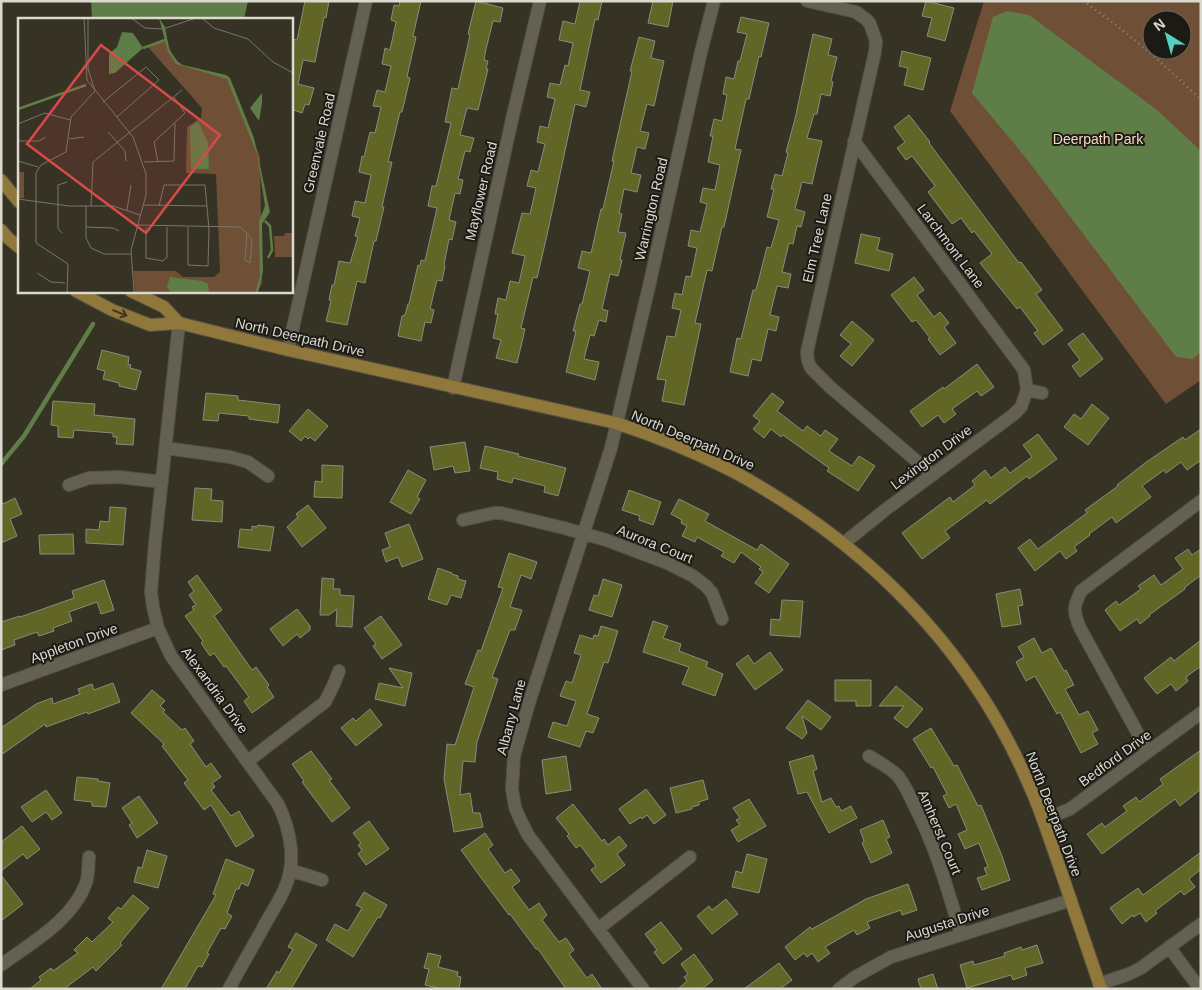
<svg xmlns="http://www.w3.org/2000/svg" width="1202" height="990" viewBox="0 0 1202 990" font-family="Arial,sans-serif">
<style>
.green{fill:#6f5037;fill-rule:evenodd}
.water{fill:#5f7d46}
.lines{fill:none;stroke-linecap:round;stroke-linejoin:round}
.stream{stroke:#5f7d46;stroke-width:4.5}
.building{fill:#616627;stroke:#8a8c7c}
.street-casing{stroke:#524f44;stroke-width:14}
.secondary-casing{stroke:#524f44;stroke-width:14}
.path{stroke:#8a877c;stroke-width:2.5;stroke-dasharray:1 4;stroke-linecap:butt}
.street{stroke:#656152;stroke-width:12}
.secondary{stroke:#90773a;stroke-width:12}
.oneway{stroke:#3f361f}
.labels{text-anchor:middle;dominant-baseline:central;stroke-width:4;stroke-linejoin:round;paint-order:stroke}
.park-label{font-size:14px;fill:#f6d8c0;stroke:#1c1a14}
.street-label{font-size:14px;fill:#dbd9d0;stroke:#1c1a14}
.inset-river{fill:none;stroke:#5f7d46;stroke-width:2.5}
.inset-road{fill:none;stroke:#787569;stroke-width:1}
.view{fill:#d74b4a;fill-opacity:0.15;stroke:#d74b4a;stroke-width:2.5}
.inset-edge{fill:none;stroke:#dbd9d0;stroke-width:2.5}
</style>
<rect width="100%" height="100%" fill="#363224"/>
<!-- green -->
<path class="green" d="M984 1H1201V380L1166 404 950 111ZM1152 20H1182V50H1152Z"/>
<!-- water -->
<path class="water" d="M91 1H248L244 19H92Z
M1007 11 1029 15 1157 110 1201 151V352L1193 359 1176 357 1026 158 972 93 993 17Z"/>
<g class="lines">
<!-- stream -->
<path class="stream" d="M1 464 24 436 93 324"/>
</g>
<!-- building -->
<path class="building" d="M305 1H329L326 18 324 17 315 62 303 60 298 84 314 88 309 105 305 104 302 113 291 109V39L297 40Z
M400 1H421L413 36 416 37 407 77 410 78 402 112H400L388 162H392L382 207H384L376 241H374L365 283 357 281 347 325 326 321 331 301 329 300 332 285H334L339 261 350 263 358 237 355 236 360 218 352 216 355 201 365 203 371 175 359 172 362 156 364 157 370 132 375 133 381 107 373 106 377 90 385 92 391 66 382 64 385 48 390 50 396 22 391 20 394 5 399 6Z
M476 1 503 8 500 22 493 21 486 49 484 60 488 61 486 69H488L478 110 467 108 460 135 474 138 470 152 465 151 458 179 463 180 460 194 455 193 449 220 456 222 452 240 449 239 444 265 445 266 442 281 437 280 430 309 434 310 431 323 425 322 421 341 398 336 402 316 405 315 408 304H409L418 265 420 266 421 260 425 261 437 208 428 206 432 186H436L451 123 445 122 452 88 458 89 470 35 468 34Z
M580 1H602L598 20 595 19 580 90 590 92 586 107 575 104 547 235 537 278 533 277 521 328 525 329 517 363 496 358 501 340 493 338 498 314H495L498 298 506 300 510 281 519 283 525 256 512 253 522 213 530 214 536 188 527 186 531 170 538 172 545 144 537 142 540 126 548 128 555 99 547 97 550 83 560 85 565 65 568 66 573 43 559 40 563 21 575 24Z
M653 1H673L668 27 648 23Z
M926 1 954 8 945 41 927 36 932 18 922 16Z
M741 17 769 23 761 57 759 56 749 99H746L735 149 741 150 724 227H722L712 271 707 270 695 323 701 324 684 405 662 401 666 380 657 379 667 336 675 337 681 310 672 308 675 293 682 295 686 276 691 277 697 248 688 246 691 230 700 232 707 204 700 202 703 188 715 190 720 165 708 162 713 136H710L714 119 722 121 727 95 723 94 726 77 734 79 738 61H740L747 34 737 32Z
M813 34 832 39 828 55 837 57 831 81 833 82 830 96 821 94 817 114H814L807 138 822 141 812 184 802 182 795 209 805 212 801 227 797 226 793 244 789 243 782 272 791 274 788 288 777 286 770 315 779 317 776 331 768 329 761 361 752 359 748 376 730 372 737 338 741 339 753 290H756L767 247 771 248 779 220 767 217 774 189H771L775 174 782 176 788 153 786 152 795 119Z
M639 37 655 41 651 58 664 61 654 106 647 104 640 131 649 133 645 149 637 147 631 173 641 175 637 192 624 189 619 213 622 214 618 232 626 233 620 260H622L618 276 610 274 602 309 608 311 606 322 599 320 594 336 590 335 584 359 599 362 595 380 566 372 576 331H573L580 304H582L590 271 578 268 582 251 591 253 601 209H603L614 161H612L632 71H630Z
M902 51 931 58 923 90 904 85 908 68 899 66Z
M909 115 930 142 929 143 1019 263 1021 262 1042 290 1036 294 1063 330 1043 345 1034 333 1038 331 1020 307 1017 309 980 263 992 254 974 231 972 233 961 218 952 224 928 192 935 186 912 156 906 160 897 148 905 142 894 127Z
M861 234 880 238 877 250 893 254 889 271 855 263Z
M914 277 924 290 917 295 934 317 940 312 949 323 944 327 956 343 940 355 928 339 930 338 916 320 912 322 891 295Z
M852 321 874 340 852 366 840 356 851 344 840 335Z
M1083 333 1103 359 1080 377 1072 366 1080 360 1068 344Z
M102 350 129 357 128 364 131 365 130 368 141 371 136 390 119 386V383L103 379 105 371 97 369Z
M977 364 994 387 981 396 977 391 952 409 956 414 944 423 938 415 922 427 910 411 943 387 944 389Z
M206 393 238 396V400L280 405 278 423 249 419V416L219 413 218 421 203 420Z
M772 393 784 402 777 411 803 431 807 426 821 436 825 430 838 439 829 451 852 466 859 456 875 466 858 491 827 471 829 468 783 435 781 437 771 429 764 438 753 429 760 421 753 416Z
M53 401 95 404 94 415 135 419 133 445 116 444 117 437H113V433L74 430 73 438 58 437V426L51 425Z
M1092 404 1109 418 1088 445 1064 427 1074 414 1081 419Z
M308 409 328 426 315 441 310 437 308 439 305 436 301 441 289 431Z
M1201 429V460L1187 470 1181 462 1166 473 1164 470 1142 486 1151 497 1116 523 1112 517 1089 534 1090 535 1074 547 1077 551 1066 559 1060 551 1035 571 1018 548 1030 539 1038 549 1087 513 1085 510 1118 486 1117 485 1145 463 1183 437 1185 440Z
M1038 434 1057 459 1029 479 1027 476 990 504 987 500 945 531 950 538 922 559 902 533 950 497 953 502 975 485 972 481 985 470 991 478 1005 467 1010 473 1032 457 1023 445Z
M465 442 470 471 455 473 453 466 434 470 430 447Z
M485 446 519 454 518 456 566 468 558 496 544 492 545 486 513 478 512 483 497 479 498 472 480 468Z
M322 465 343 466 342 498 314 497 315 481 322 482Z
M408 470 426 480 417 497 420 499 411 514 390 502Z
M195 488 212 489 211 500 223 501 222 522 192 520Z
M629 490 661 502 653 525 639 520 640 516 622 510Z
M15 498 22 514 10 519 17 536 1 543V500L3 504Z
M679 499 709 514 705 521 757 550 761 544 789 564 769 593 755 583 763 572 759 569 761 567 741 552 734 563 721 556 724 552 697 537 695 542 682 536 687 526 681 523 682 520 671 514Z
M308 505 326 528 302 547 287 527 298 517 296 514Z
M110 507 126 508 123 545 86 543V529L99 530 100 521 109 522Z
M409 524 423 559 402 567 398 557 386 562 382 550 390 547 385 533Z
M258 525 274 527 270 551 238 547 240 529 252 530V526L257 527Z
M73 534 74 554H40L39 535Z
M1188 549 1192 555 1201 549V575L1184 588 1185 589 1149 615 1150 616 1140 624 1137 619 1120 631 1105 610 1116 601 1119 605 1141 589 1138 586 1154 575 1161 585 1183 569 1175 558Z
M509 553 537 562 531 579 521 575 510 607 522 610 515 630H510L492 677 498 679 477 742 475 762 463 761 460 795 470 793 473 813H480L483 827 454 832 444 779 447 744 455 745 474 687 465 684 478 650 481 651 503 588 498 587Z
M438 568 452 573V574L458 576V579L466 581 461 598 451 595 447 605 428 599Z
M197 575 222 610 214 616 252 670 256 667 269 685 267 687 274 697 252 713 244 701 249 697 226 666 224 667 214 653 210 656 201 643 203 641 185 616 194 610 192 607 196 605 189 595 194 591 188 582Z
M322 578 334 579 333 589H340V595L354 596 352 627 336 626 337 609 329 615H320Z
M603 579 622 585 612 617 589 610 594 595 598 596Z
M104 580 114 610 101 614 97 602 69 612 72 621 53 628 54 631 39 636 37 632 14 640 15 645 1 650V622L20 616V617L74 598 72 591Z
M1020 589 1023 605 1018 606 1021 624 1002 627 996 594Z
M782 600 803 601 800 637 770 635 771 619 780 620Z
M297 609 310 626V630L300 638 297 634 283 646 270 629Z
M381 616 402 645 382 659 373 646 376 644 364 628Z
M653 621 668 626 663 638 681 644 679 651 708 662 706 667 723 674 715 696 682 684 689 667 643 652Z
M601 626 618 631 608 663 604 662 587 714 599 718 593 733 586 731 580 747 548 737 553 722 567 726 576 701 560 696 566 681 572 683 581 655 574 653 580 635 593 639 594 635 598 636Z
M1034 638 1042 653 1051 648 1064 671 1066 670 1074 685 1065 689 1079 715 1088 711 1098 730 1092 733 1098 744 1081 753 1060 712 1057 714 1035 676 1026 681 1016 662 1024 657 1018 647Z
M1201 640V666L1186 677 1188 681 1176 691 1171 684 1157 694 1144 678 1171 657 1174 661Z
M770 652 783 670 755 690 736 664 748 655 754 664Z
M389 668 412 673 405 706 375 699 379 683 403 688Z
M835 680H871V706H856V701H835Z
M113 683 120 702 88 714 87 712 46 727 45 724 1 755V728L36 704 52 698 53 704 80 694 78 689 92 684 94 690Z
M896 686 923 709 907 728 894 718 904 706H879Z
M152 690 165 701 160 706 165 710 163 712 182 730 185 728 194 741 190 744 206 767 211 763 221 777 212 783 215 787 211 790 231 816 239 811 254 836 236 847 211 805 204 810 184 783 188 780 162 746 164 744 131 713Z
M808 700 831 717 821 730 802 716 807 733 802 739 786 728Z
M370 709 382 725 356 746 341 728 353 718 356 721Z
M931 728 954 766 957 765 978 806 981 805 1002 856 1010 880 982 890 977 878 987 875 984 868 988 867 979 843 965 849 958 834 967 830 956 804 949 808 943 796 947 794 933 767 931 768 913 739Z
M1201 750V789L1180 806 1175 799 1102 854 1087 834 1102 823 1105 827 1127 811 1123 806 1136 797 1139 802 1163 784 1160 779Z
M311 751 332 779 329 780 350 808 332 822 302 782 304 781 292 764Z
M813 755 817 769 813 771 822 802 831 798 836 807 839 806 841 811 851 806 857 818 829 833 807 792 798 794 789 762Z
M566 756 571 790 546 794 542 760Z
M77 777 98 779V781L110 783 106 807 92 806V802L74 800Z
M703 780 708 799 699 802V805L692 807V809L676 813 670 788Z
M646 789 666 815 654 824 647 815 642 819 641 817 630 824 619 809Z
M46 790 62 813 52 820 46 812 32 822 21 807Z
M139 796 158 823 137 838 129 825 132 823 122 808Z
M749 799 766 826 738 842 731 830 740 825 736 820 740 818 733 808Z
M573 804 602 841 604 839 608 845 619 836 627 846 617 854 625 865 601 883 591 870 596 866 580 845 576 848 567 836 569 834 556 818Z
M883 820 890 837 886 839 892 853 871 863 862 843 864 841 860 830Z
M369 821 389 849 366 865 358 854 362 850 358 845 361 843 353 833Z
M22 826 40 849 27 859 23 854 1 871V842Z
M485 833 493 845 488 849 505 873 511 869 520 881 512 887 529 910 539 903 547 915 542 920 559 942 566 938 574 950 569 954 587 978 592 974 602 989H566L538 949H536L510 914 509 915 482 879 461 850Z
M147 850 167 856 158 888 134 882 138 867 142 868Z
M1201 852V869L1189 879 1195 887 1184 895 1181 891 1155 911 1157 913 1146 922 1140 913 1134 917 1133 915 1122 924 1110 908 1138 888 1143 895Z
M747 854 767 859 759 893 732 887 736 871 742 873Z
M226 859 254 870 248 886 241 883 239 889H236L227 913 232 916 225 929 221 928 207 953 209 954 202 967 198 966 185 989H161L216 895 213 894Z
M1 875 23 904 1 921Z
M908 884 917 910 902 915 901 910 867 922 870 928 857 935 854 930 825 947 830 953 818 962 812 953 807 957 804 953 795 960 785 947 810 927 812 929 866 899Z
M364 892 387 905 380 918 378 917 353 957 326 940 335 924 348 931 362 908 356 905Z
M133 895 149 908 120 943 122 945 96 971 93 967 64 989H30L41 980 39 977 51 968 53 971 78 953 74 950 87 937 92 942 113 922 108 918 118 907 121 909Z
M726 899 738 914 712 934 697 916 709 906 712 910Z
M661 922 682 949 663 964 654 952 657 950 645 934Z
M296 933 317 945 291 989H266L277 971 279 973 293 949 288 947Z
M1037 945 1043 963 1025 968 1027 975 1013 980 1011 975 967 988 960 965 973 961 974 965 1005 956 1004 953 1021 947 1022 950Z
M428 953 441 956 438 967 458 972 457 976 461 977 459 989H442L425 985 429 969 424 968Z
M694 954 713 980 702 989H678L687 981 684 977 688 974 681 964Z
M779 963 792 980 780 989H744Z
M933 974 938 989H921L918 979Z"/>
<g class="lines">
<defs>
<path id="street" d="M807 1 856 12 867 20 870 24 876 41 875 52 807 352 808 361 811 368 830 387 933 475
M179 323 155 543 151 592 153 607 158 628 171 656 278 804C291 831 297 863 284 890 278 903 270 915 263 928 252 948 240 968 229 989
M288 350 366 1
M453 388 513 115 540 1
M1027 390 1042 393
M166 448 230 457 248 462 268 476
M69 485 89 478 119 477 162 482
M463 520 494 513H501L564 528 606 540 667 563 693 576 706 586 712 593 722 619
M844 543 885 510 1013 415 1021 407 1027 390 1024 370 854 141
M1 685 158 628
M1148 752 1080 628C1073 611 1073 608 1081 591L1201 501
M869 756C879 762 890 768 898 776 905 785 910 796 915 807 936 847 948 891 961 934
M248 761 325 702 334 684 339 671
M1043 820 1070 809 1201 713
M290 870 322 880
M598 929 690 857
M1169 947 1200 989
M1 965C31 943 73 920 86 883 89 875 88 865 89 857
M1099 984 1129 974 1141 968 1201 924
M643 989 528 835 520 819 515 807 512 789 514 756 529 703 611 448 650 282 701 52 714 1
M839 989 855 977 891 957 1071 900"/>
<path id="secondary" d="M1 180 19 202
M1 230 9 239 19 247
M76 291 112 310 150 325 179 323 288 350 616 423C652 435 688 449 722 466 742 475 761 487 780 499 890 568 978 665 1029 785 1039 806 1046 829 1054 851 1070 897 1085 943 1101 989
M131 291 164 307 179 323"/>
</defs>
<!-- street casing -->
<use href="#street" class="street-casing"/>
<!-- secondary casing -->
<use href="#secondary" class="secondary-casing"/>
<!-- path -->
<path class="path" d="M1083 1C1125 30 1164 64 1201 100"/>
<!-- street -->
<use href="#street" class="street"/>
<!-- secondary -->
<use href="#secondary" class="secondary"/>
</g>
<!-- one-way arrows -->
<defs><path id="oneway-shaft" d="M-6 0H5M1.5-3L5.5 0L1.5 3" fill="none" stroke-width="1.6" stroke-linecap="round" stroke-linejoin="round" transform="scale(1.25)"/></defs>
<use class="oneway" href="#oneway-shaft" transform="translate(120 313) rotate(22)"/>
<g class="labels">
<!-- park labels -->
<g class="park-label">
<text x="1098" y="139">Deerpath Park</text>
</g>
<!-- street labels -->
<g class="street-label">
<text transform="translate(319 143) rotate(-77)">Greenvale Road</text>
<text transform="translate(481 191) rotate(-77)">Mayflower Road</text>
<text transform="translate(651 209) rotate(-77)">Warrington Road</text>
<text transform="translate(817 238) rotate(-77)">Elm Tree Lane</text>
<text transform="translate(951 246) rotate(53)">Larchmont Lane</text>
<text transform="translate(300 337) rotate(13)">North Deerpath Drive</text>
<text transform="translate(693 440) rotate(23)">North Deerpath Drive</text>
<text transform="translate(931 457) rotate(-37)">Lexington Drive</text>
<text transform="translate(655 544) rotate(22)">Aurora Court</text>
<text transform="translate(74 643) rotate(-20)">Appleton Drive</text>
<text transform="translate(215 690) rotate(54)">Alexandria Drive</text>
<text transform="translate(511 717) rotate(-75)">Albany Lane</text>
<text transform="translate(1115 758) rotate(-36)">Bedford Drive</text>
<text transform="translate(1054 814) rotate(69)">North Deerpath Drive</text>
<text transform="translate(940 832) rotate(67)">Amherst Court</text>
<text transform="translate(947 923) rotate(-18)">Augusta Drive</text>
</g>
</g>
<!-- overview -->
<g transform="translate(18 18)">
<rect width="275" height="275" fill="#363224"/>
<path d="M149 21 154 38 165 48 210 58 242 139 244 265 239 275H117L115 253H158L165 259H196L202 254 198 156 168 155 169 109 183 100 184 90 130 29ZM0 154H6V180H0ZM267 215H275V239H257L256 218H266Z" fill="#6f5037"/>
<path d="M141 0 147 9 151 31 160 44 165 47 208 57 212 60 236 120 252 194 244 206 245 253 240 275H237L242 258 241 203 247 188 239 136 209 61 158 46 150 34ZM104 14 115 15 125 30 97 55 91 56V36L99 29ZM244 75V85L241 103 232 90ZM180 103 190 125 191 151H173L172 109ZM152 259 184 263 190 266 191 275H153L149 269Z" fill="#5f7d46"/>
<path class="inset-river" d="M125 30 147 22M0 91 68 67M247 203 252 208 254 232 250 240"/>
<path class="inset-road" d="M66 0 69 62 115 119 128 156V177L113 232 116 275M70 0V51L77 73M113 0 127 10 145 11 178 0M184 0 196 10 230 21 255 44 275 55M128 49 141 62M85 84 128 49M99 99 141 62M0 106 27 95 52 102M90 114 107 133 108 143M51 121 66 119M0 123H21L28 119M0 143 20 149M156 143 157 105M126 144 156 143M140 144 136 124 167 95 156 79M0 181 51 188H95L122 197M125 187 189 188M68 188V220L73 230 86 236H113M73 188 75 144 164 72M141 188 146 167H187L191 211 190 248 170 247V209M109 192 113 167M118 207 222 209 229 215 227 242 232 245 234 222 229 215M68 209 95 210 101 213M128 209V240L145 243 149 239V209M44 215 40 210V167L49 164M19 255 33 264 47 265M49 275 50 246 18 225V155L23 147 48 134 53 99 77 73"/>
<path class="view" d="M83 27 202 117 128 215 9 126Z"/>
<rect width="275" height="275" class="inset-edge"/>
</g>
<!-- border -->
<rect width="1202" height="990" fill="none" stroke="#dbd9d0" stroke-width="5"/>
<!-- north arrow -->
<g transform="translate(1167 35) rotate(323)"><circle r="24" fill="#1c1a14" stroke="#68665f"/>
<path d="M0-4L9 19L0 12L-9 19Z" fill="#57cec2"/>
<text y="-8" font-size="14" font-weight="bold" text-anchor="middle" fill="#dbd9d0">N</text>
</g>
</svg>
